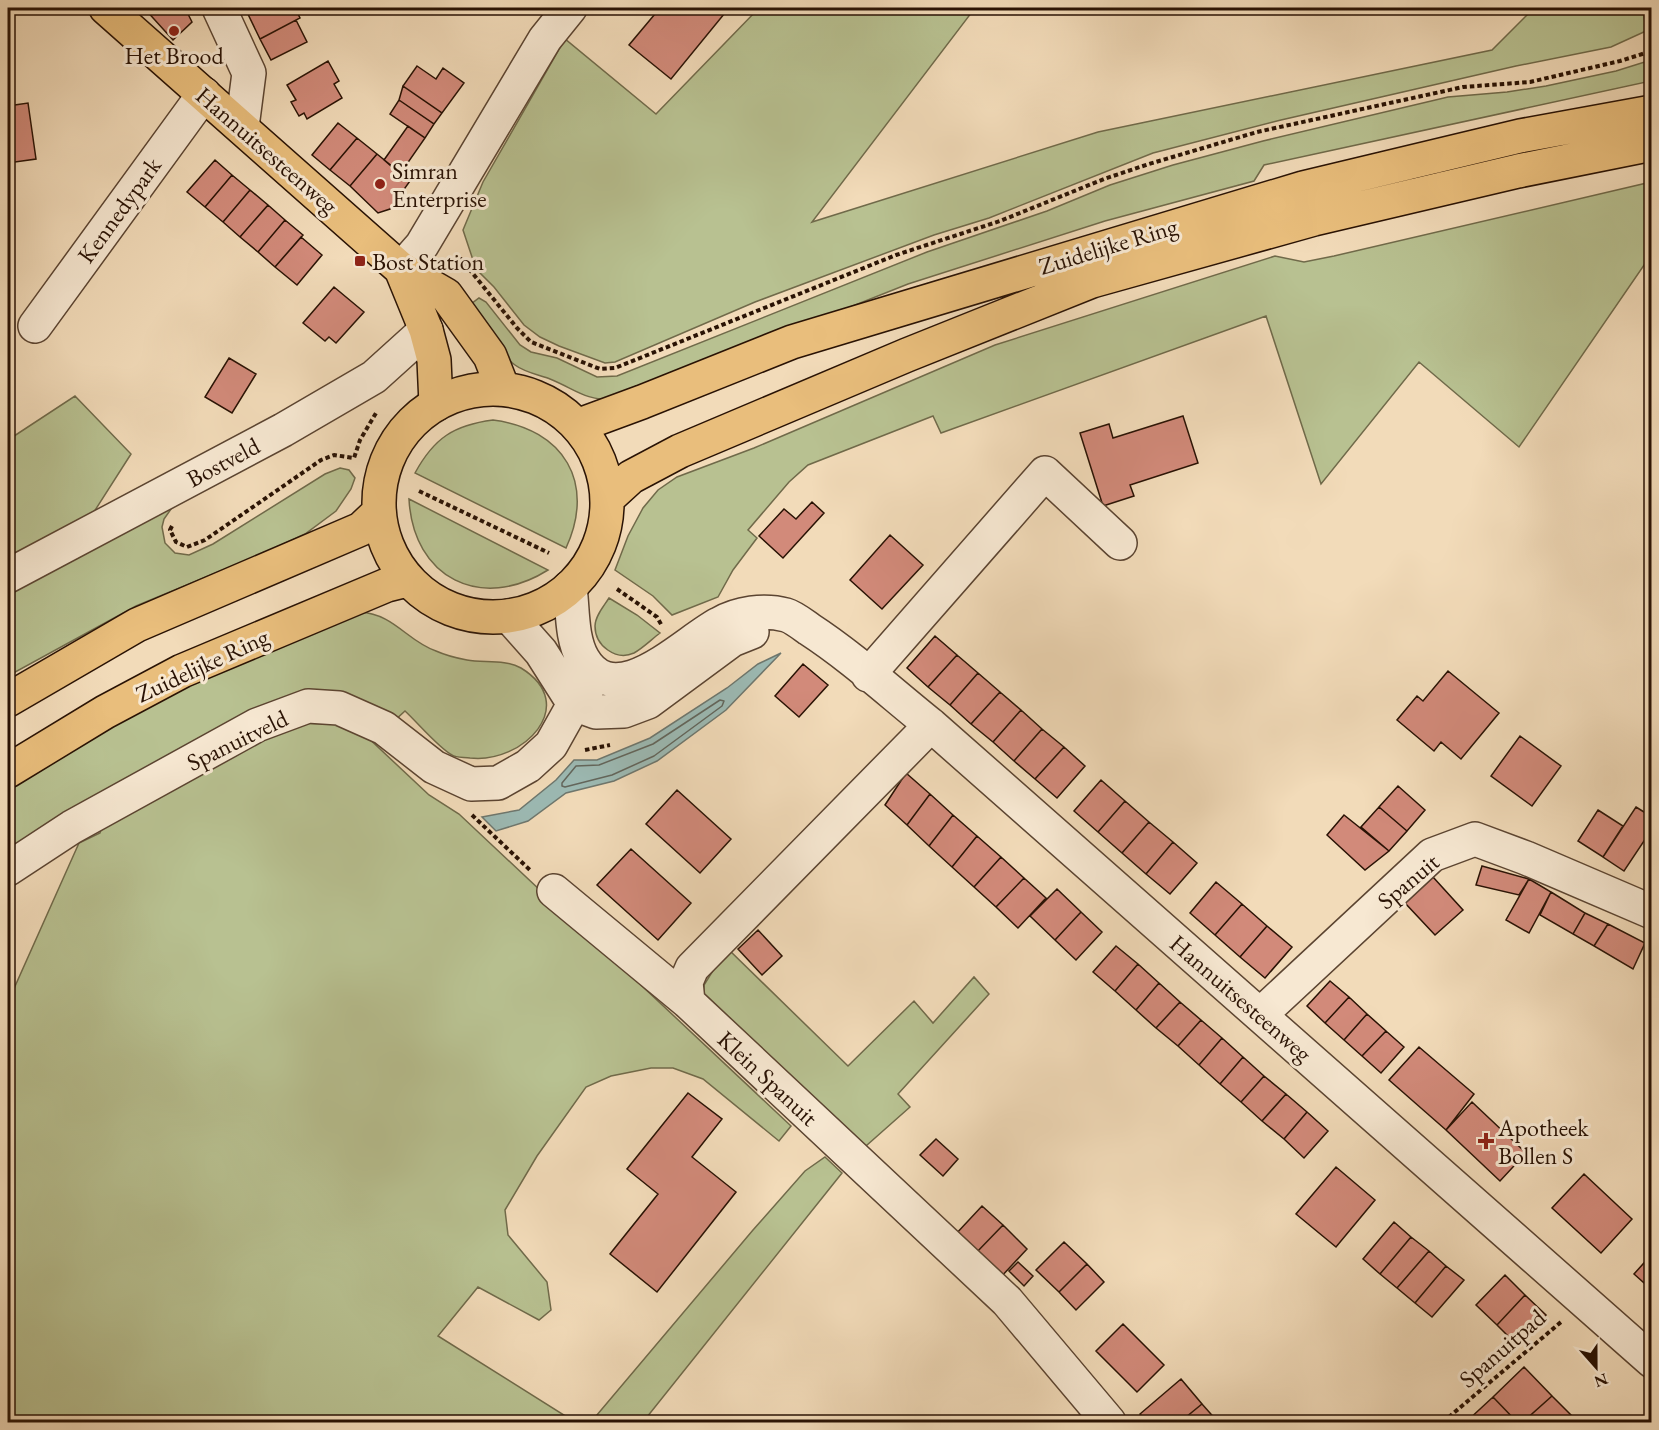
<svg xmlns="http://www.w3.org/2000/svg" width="1659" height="1430" viewBox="0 0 1659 1430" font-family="'EB Garamond',serif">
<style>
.green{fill:#b8c191;stroke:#706a4a;stroke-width:1.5}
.water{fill:#9cbab4;stroke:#6e776e;stroke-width:1.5}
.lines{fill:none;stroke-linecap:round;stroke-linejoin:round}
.shore{stroke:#62665c;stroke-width:1.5}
.building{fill:#d28a7a;stroke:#291204;stroke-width:1.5}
.minor-casing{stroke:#5b4431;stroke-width:36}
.major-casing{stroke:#291204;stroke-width:36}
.highway-casing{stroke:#291204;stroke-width:36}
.path{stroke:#291204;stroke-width:4;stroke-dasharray:4.5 3;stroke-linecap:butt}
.minor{stroke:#f7e8d2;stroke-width:33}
.major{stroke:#e9be7c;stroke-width:33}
.highway{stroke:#e9be7c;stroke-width:33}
.poi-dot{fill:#8f2418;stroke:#f7e8d2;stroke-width:2}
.labels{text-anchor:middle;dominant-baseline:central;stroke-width:6;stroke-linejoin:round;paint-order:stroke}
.poi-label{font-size:24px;fill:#291204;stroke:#f7e8d2;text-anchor:start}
.street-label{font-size:24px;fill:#291204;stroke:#f7e8d2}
</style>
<rect width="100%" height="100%" fill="#f2dbb9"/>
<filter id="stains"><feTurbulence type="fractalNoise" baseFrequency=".00333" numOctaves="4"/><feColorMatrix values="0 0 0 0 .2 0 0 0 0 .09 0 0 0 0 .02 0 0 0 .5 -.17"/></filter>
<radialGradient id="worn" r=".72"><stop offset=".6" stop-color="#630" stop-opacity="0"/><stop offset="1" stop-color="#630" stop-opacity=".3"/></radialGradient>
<!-- green -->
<path class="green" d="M759 8H967L972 12 812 222 1098 132 1492 50 1534 8H1643L1646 31 1611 47 1516 66 1281 120 1153 153 989 218 934 235 755 302 615 362 605 363 559 346 540 337 524 325 494 287 476 269 463 230 483 182 565 39 656 114Z
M1651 60V81L1264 165 1254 181 1105 221 908 284 616 400C583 400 577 390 550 379 539 375 524 372 515 365 500 355 481 320 471 304L479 298 486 302 520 345 531 352 557 358 597 377 617 376 927 252 1047 211 1110 185 1173 165 1263 141 1448 97 1507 92 1546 86 1616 71Z
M1651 182V255L1519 447 1419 362 1321 484 1266 316 941 433 933 416 808 465 789 482 748 530 757 538 733 570 718 597 672 615 653 596 615 570 628 536 643 508 658 490 677 477 754 448 995 345 1275 256 1304 262 1334 256Z
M75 396 131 454 92 515 8 561V440Z
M493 420C564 429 596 483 566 548L415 473C434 438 454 425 493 420Z
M340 468 349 470 355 478 351 489 336 511 305 534 264 553 136 606 8 676V585L227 469 171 509 164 519 162 527 165 543 175 553 189 555 213 544 325 474Z
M409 499 548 570C481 612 413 578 409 499Z
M609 598 637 615 660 633C652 639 643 648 634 653 616 661 595 646 595 626 595 616 604 606 609 598Z
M360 612C394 614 407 641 436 651 445 655 456 658 467 660 484 663 505 659 521 668 581 705 523 764 470 758 464 757 456 758 452 755 439 748 417 722 405 711L394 721 349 699 8 856V784L176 689Z
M293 723 335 724 363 733 429 795 459 814 791 1126 779 1141 703 1079 673 1068H651L611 1076 586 1087 537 1156 505 1210 508 1235 547 1282 551 1310 539 1320 478 1287 438 1336 575 1422H8V1002L79 843 100 833 103 823Z
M727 948 848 1066 914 1001 933 1023 974 977 989 994 898 1094 910 1107 858 1153 703 1004 704 985Z
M825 1157 842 1173 643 1422H591L753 1230 805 1171Z"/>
<!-- water -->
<path class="water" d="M781 653 726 710 657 761 614 781 566 793 528 821 496 831 482 817 519 810 556 780 574 760H597L650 738 727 688 758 664Z"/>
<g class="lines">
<!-- shore -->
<path class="shore" d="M720 700 724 701 722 706 654 756 612 775 565 787 562 786V783L576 766 599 765 653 744Z"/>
</g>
<!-- building -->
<path class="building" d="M144 8H185L192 22 173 40Z
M245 8H295L300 18 260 39Z
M660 8H729L671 79 629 45Z
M296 20 307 42 271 60 260 39Z
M328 61 339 81 334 84 342 98 307 119 304 113 299 116 291 102 296 100 287 85Z
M417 66 436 79 443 68 464 83 442 113 403 86Z
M403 86 442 113 434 124 399 100Z
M399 100 434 124 425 138 390 114Z
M28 103 36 159 8 163V106Z
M338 123 357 138 330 170 312 155Z
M408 126 425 138 400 174 384 160Z
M357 138 377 154 350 186 330 170Z
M377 154 410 181 390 209 378 213 350 186Z
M215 160 232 175 205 207 187 192Z
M232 175 250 190 223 222 205 207Z
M250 190 268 205 240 237 223 222Z
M268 205 285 220 258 252 240 237Z
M285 220 303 235 275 267 258 252Z
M301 237 322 255 297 285 275 267Z
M334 287 364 312 336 343 329 337 325 341 303 323Z
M229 358 256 374 232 413 205 397Z
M1183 416 1198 463 1130 485 1134 496 1103 506 1080 433 1109 424 1113 438Z
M812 502 824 513 783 558 759 536 784 509 796 519Z
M890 535 923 565 882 609 850 580Z
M935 636 957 655 928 687 907 668Z
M957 655 978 673 950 705 928 687Z
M803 664 828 685 799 717 775 696Z
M1448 671 1499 713 1461 759 1441 742 1434 751 1397 720 1417 696 1423 701Z
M978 673 1000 692 971 724 950 705Z
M1000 692 1021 710 993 742 971 724Z
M1021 710 1042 729 1014 761 993 742Z
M1042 729 1064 747 1035 779 1014 761Z
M1520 736 1561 766 1532 806 1491 776Z
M1064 747 1085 766 1057 798 1035 779Z
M906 773 930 794 907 825 885 805Z
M1101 780 1125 801 1098 832 1074 811Z
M1398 786 1425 810 1407 831 1379 807Z
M677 790 731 839 700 873 646 824Z
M930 794 953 815 929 846 907 825Z
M1125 801 1149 822 1122 853 1098 832Z
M1379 807 1407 831 1389 851 1361 827Z
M1636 807 1652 817V829L1624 871 1603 857Z
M1598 810 1623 826 1603 857 1578 841Z
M953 815 977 836 952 867 929 846Z
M1344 815 1389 851 1365 870 1327 835Z
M1149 822 1173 842 1146 874 1122 853Z
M977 836 1001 857 974 887 952 867Z
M1173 842 1197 863 1170 894 1146 874Z
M631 849 691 903 658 940 597 885Z
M1001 857 1024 878 996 907 974 887Z
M1482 866 1529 879 1519 895 1476 885Z
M1433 877 1463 910 1435 935 1405 903Z
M1024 878 1046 898 1018 928 996 907Z
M1529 879 1551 892 1529 933 1506 920Z
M1216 882 1242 904 1215 935 1190 913Z
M1057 889 1081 912 1055 940 1030 916Z
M1551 892 1585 913 1573 934 1540 915Z
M1242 904 1267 926 1240 957 1215 935Z
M1081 912 1102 932 1076 960 1055 940Z
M1585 913 1608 924 1594 946 1573 934Z
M1608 924 1645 943 1633 969 1594 946Z
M1267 926 1292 947 1265 978 1240 957Z
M758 930 782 956 762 975 738 949Z
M1116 946 1138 964 1115 991 1093 972Z
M1138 964 1159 983 1136 1010 1115 991Z
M1330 981 1349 997 1325 1023 1307 1006Z
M1159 983 1180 1002 1156 1028 1136 1010Z
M1349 997 1367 1014 1344 1040 1325 1023Z
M1180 1002 1201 1020 1178 1046 1156 1028Z
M1367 1014 1386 1031 1362 1056 1344 1040Z
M1201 1020 1222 1038 1199 1065 1178 1046Z
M1386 1031 1404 1047 1381 1073 1362 1056Z
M1222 1038 1243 1057 1220 1084 1199 1065Z
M1419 1047 1474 1094 1446 1130 1389 1080Z
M1243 1057 1264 1076 1241 1102 1220 1084Z
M1264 1076 1286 1094 1262 1121 1241 1102Z
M688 1093 722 1119 692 1157 736 1192 657 1292 610 1254 658 1194 627 1169Z
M1286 1094 1307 1112 1284 1139 1262 1121Z
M1472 1102 1526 1153 1500 1181 1446 1130Z
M1307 1112 1328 1131 1304 1158 1284 1139Z
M936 1139 958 1159 943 1176 920 1155Z
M1336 1167 1375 1200 1336 1247 1296 1214Z
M1584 1174 1632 1219 1601 1253 1552 1208Z
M982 1206 1003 1225 975 1254 955 1235Z
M1394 1222 1411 1237 1380 1274 1363 1259Z
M1003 1225 1027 1249 1000 1278 975 1254Z
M1411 1237 1429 1251 1397 1288 1380 1274Z
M1064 1242 1087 1264 1059 1292 1036 1270Z
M1429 1251 1446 1266 1415 1303 1397 1288Z
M1652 1254V1290L1634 1274Z
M1018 1262 1033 1276 1024 1286 1009 1271Z
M1087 1264 1104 1282 1076 1310 1059 1292Z
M1446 1266 1464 1280 1432 1317 1415 1303Z
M1505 1275 1525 1295 1497 1325 1476 1305Z
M1525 1295 1546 1315 1517 1345 1497 1325Z
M1123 1324 1164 1365 1137 1392 1096 1351Z
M1524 1367 1552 1396 1523 1422H1517L1493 1397Z
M1181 1379 1202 1404 1180 1422H1147L1140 1414Z
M1552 1396 1578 1422H1523Z
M1493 1397 1517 1422H1466Z
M1202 1404 1218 1422H1180Z"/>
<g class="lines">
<defs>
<path id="minor" d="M219 8 249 73 242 127
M401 269 422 245 545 39 570 8
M35 326 204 94
M8 576 283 430 374 377 426 330
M570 587C573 610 571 638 583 659 616 715 684 642 719 624 738 613 764 609 786 615 793 617 802 624 809 629 852 657 891 693 931 725L1652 1361
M509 616 541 652 574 704 596 712 624 711 648 702 732 640 752 632
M868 675 1045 473 1120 543
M931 725 692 968 686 982 688 1002 1007 1301 1109 1422
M8 869 72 827 257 725 308 706 339 708 384 728 434 767 471 784 498 783 528 766 551 745 574 704 597 675
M554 891 688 1002
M1260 1015 1432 855 1475 839 1526 858 1652 912"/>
<path id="major" d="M106 8 401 269 446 295 490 356 503 389
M401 269 426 330 434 360 436 404"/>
<path id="highway" d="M379 503a114 114 0 1 1 228 0a114 114 0 1 1-228 0Z
M577 426 642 402 792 342 1303 188 1520 136 1652 112
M607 499 631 477 680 451 907 355 1092 281 1314 219 1518 171 1652 144
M8 700 137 625 361 529 379 512
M8 771 105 712 182 671 387 585 407 580"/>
</defs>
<!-- minor casing -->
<use href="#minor" class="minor-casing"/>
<!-- major casing -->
<use href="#major" class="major-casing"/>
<!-- highway casing -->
<use href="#highway" class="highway-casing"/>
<!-- path -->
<path class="path" d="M451 259H461L517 328 531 342 600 369 615 368 896 255 1000 221 1104 179 1149 164 1257 132 1463 87 1530 82 1620 61 1652 51
M419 491 549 553
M172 526 170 530 176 542 187 547 205 540 321 460 334 455 354 458 360 440 376 413
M617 589 657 617 662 626
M585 750 610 745
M472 815 531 871
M1443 1422 1561 1322"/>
<!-- minor -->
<use href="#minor" class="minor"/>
<!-- major -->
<use href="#major" class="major"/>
<!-- highway -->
<use href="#highway" class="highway"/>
</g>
<!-- markers -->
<g class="poi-dot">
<circle cx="174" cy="31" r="6"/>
<circle cx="380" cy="184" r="6"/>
<rect x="354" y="255" width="12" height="12" rx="3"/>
<path d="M1483 1132h6v6h6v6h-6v6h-6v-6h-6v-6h6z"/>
</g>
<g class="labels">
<!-- poi labels -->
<g class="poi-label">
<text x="174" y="55" text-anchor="middle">Het Brood</text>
<text x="392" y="170">Simran<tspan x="392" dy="28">Enterprise</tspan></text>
<text x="372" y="261">Bost Station</text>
<text x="1498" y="1127">Apotheek<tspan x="1498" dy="28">Bollen S</tspan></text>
</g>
<!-- street labels -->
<g class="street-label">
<text transform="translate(267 150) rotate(41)">Hannuitsesteenweg</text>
<text transform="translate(119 210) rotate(-54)">Kennedypark</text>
<text transform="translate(1108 246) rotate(-17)">Zuidelijke Ring</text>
<text transform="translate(223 462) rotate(-28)">Bostveld</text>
<text transform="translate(202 665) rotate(-25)">Zuidelijke Ring</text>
<text transform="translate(237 740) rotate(-26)">Spanuitveld</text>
<text transform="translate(1408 881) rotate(-40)">Spanuit</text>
<text transform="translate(1241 998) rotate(41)">Hannuitsesteenweg</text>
<text transform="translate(768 1078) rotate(43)">Klein Spanuit</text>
<text transform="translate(1502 1348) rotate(-41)">Spanuitpad</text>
</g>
</g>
<!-- margin -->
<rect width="1659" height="1430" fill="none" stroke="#f2dbb9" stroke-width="30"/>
<rect x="9" y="9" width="1641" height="1412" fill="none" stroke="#291204" stroke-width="3"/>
<rect x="15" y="15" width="1629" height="1400" fill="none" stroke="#291204" stroke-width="1.5"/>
<!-- north arrow -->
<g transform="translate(1596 1367) rotate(159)" stroke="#f7e8d2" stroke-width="4.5" paint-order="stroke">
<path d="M0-4.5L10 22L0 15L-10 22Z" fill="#291204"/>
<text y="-9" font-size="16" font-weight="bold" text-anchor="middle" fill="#291204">N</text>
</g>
<rect width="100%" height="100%" filter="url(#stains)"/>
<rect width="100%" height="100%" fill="url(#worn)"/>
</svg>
